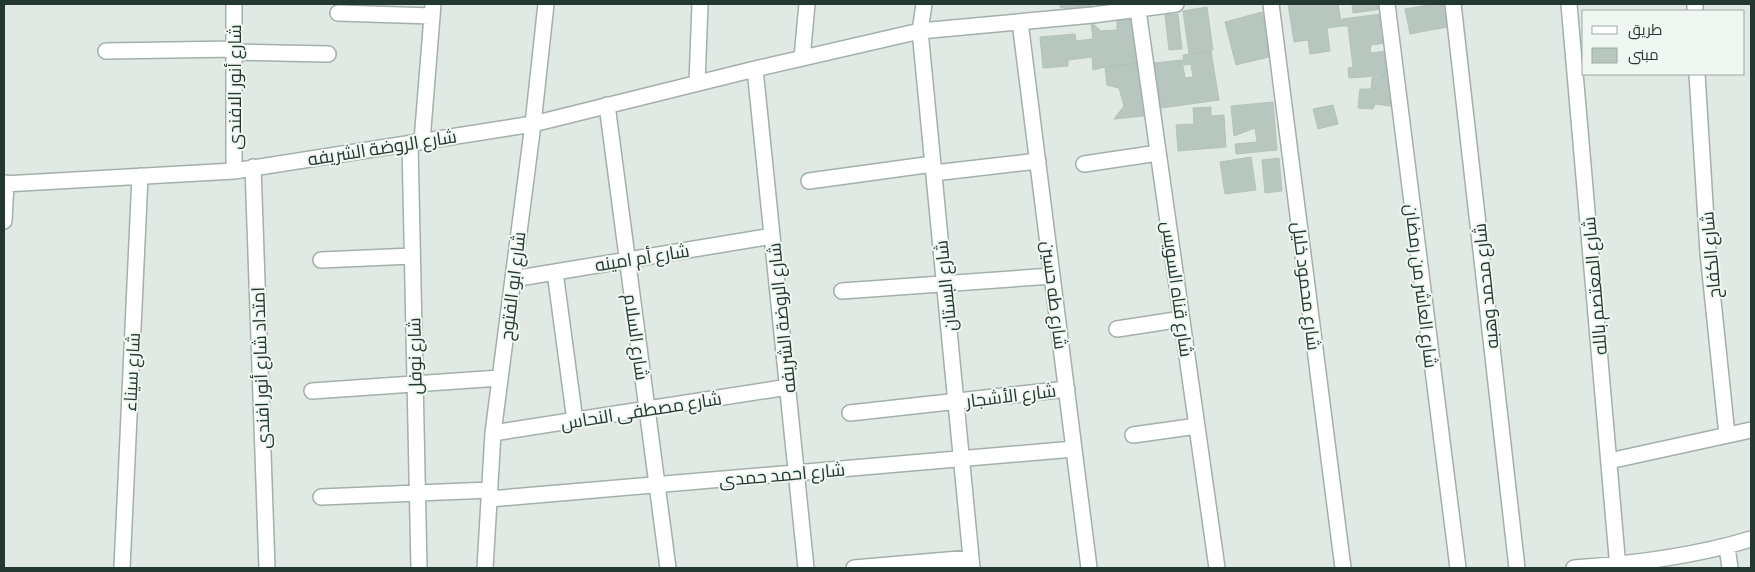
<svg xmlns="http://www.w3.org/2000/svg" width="1755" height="572" viewBox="0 0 1755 572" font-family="Manrope,Cairo,sans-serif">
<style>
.building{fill:#b8c6c0;stroke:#b3c2ba}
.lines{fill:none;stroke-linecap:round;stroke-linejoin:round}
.minor-casing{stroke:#a3b0aa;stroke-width:18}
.minor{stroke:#fff;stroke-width:15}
.labels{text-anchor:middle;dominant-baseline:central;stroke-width:4;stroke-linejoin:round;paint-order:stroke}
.street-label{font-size:18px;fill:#223830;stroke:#f0f6f2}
</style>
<rect width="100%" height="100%" fill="#e0e9e4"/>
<!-- building -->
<path class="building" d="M1060 4H1092L1091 12 1060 7Z
M1288 4H1338L1342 26 1327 28 1330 51 1310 54 1308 40 1294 42Z
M1352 4H1381L1382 9 1353 13Z
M1435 4H1443L1447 27 1410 34 1405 9Z
M1207 7 1213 50 1189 54 1183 11Z
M1262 12 1273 56 1236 65 1225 22Z
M1178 14 1182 49 1169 50 1165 15Z
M1381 14 1385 43 1371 45 1370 53 1388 51 1389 75 1349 78 1348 68 1353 67 1348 26H1342V19Z
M1132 19 1139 63 1105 67 1093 70 1092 57 1068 60V66L1043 68 1040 37 1075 34 1076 41 1093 39 1091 22 1101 31 1117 30V21Z
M1211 51 1219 100 1161 108 1154 63 1182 60 1185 78 1193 77 1191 64 1184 65 1183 55Z
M1139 63 1144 116 1114 119 1124 106 1119 88 1107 85 1105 67Z
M1389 75 1397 111 1390 106 1375 104 1373 109 1358 108 1360 89H1371L1372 78Z
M1273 102 1277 150 1236 154 1235 144 1257 142 1255 128 1234 136 1231 106Z
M1333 105 1338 124 1318 129 1313 109Z
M1211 107V116L1224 115 1226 147 1178 151 1176 125 1194 124 1193 108Z
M1251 157 1256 190 1225 194 1220 162Z
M1279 158 1282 191 1265 193 1262 160Z"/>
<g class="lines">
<defs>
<path id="minor" d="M924 4 920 31 972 568
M1271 4 1343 568
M1387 4 1458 568
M1453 4 1517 568
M1569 4 1618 568
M1695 4V11
M1138 10 1217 568
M338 13 432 16
M1020 22 1089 568
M106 51 234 49
M234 52 328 54
M802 58 807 4
M755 69 806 568
M1697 74 1708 253 1727 435
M697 83 700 4
M607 105 668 568
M422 141 433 4
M410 143 419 568
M1084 164 1158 153
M253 167 267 568
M234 171V4
M934 173 1038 161
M809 181 933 164
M4 184 234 171 533 124 755 69 920 31 1093 15 1176 4
M4 221 6 183
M321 260 412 256
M555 272 575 421
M513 279 772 236
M842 291 1052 276
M1117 329 1182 319
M312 391 500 378
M850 413 1067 389
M493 433 788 387
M1133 435 1197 426
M1609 461 1751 430
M321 497 490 490
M489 499 1074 449
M1727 547 1730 568
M122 568 140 176
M485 568 493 433 533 124 546 4
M854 568 971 558
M1574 568C1633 564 1695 556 1751 539"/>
</defs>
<!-- minor casing -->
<use href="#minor" class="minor-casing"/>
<!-- minor -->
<use href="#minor" class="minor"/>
</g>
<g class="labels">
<!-- street labels -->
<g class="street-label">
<text transform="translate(234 87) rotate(-90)">شارع أنور الافندى</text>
<text transform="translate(382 147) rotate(-9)">شارع الروضة الشريفه</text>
<text transform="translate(1710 255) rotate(-95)">شارع الكفاح</text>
<text transform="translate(642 257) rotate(-9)">شارع أم امينه</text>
<text transform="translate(512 286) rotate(-83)">شارع ابو الفتوح</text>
<text transform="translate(945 286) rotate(-96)">شارع البستان</text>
<text transform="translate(1307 286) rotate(83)">شارع محمود خليل</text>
<text transform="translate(1422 286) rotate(83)">شارع العاشر من رمضان</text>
<text transform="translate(1485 286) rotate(-96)">شارع محمد وهبه</text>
<text transform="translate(1594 286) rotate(-95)">شارع المعتصم بالله</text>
<text transform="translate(1178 289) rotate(82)">شارع قناه السويس</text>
<text transform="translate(1055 295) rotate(83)">شارع طه حسين</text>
<text transform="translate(781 318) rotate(-96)">شارع الروضة الشريفه</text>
<text transform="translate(637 337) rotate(82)">شارع السلام</text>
<text transform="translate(414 356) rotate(-91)">شارع نوفل</text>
<text transform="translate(260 368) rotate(-92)">امتداد شارع أنور افندى</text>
<text transform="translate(131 372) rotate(-87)">شارع سيناء</text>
<text transform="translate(1011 395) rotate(-7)">شارع الأشجار</text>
<text transform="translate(641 410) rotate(-9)">شارع مصطفى النحاس</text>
<text transform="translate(782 474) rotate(-5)">شارع احمد حمدى</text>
</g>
</g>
<!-- border -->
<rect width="1755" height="572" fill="none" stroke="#223830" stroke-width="10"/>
<!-- legend -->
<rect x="1582" y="10" width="162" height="65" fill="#f0f6f2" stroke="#9eaaa4"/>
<rect x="1592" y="26" width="25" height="8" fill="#ffffff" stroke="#9eaaa4"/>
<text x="1628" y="35" font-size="15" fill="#223830">طريق</text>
<rect x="1592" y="48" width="25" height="15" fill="#b8c6c0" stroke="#9eaaa4"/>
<text x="1628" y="60" font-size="15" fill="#223830">مبنى</text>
</svg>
